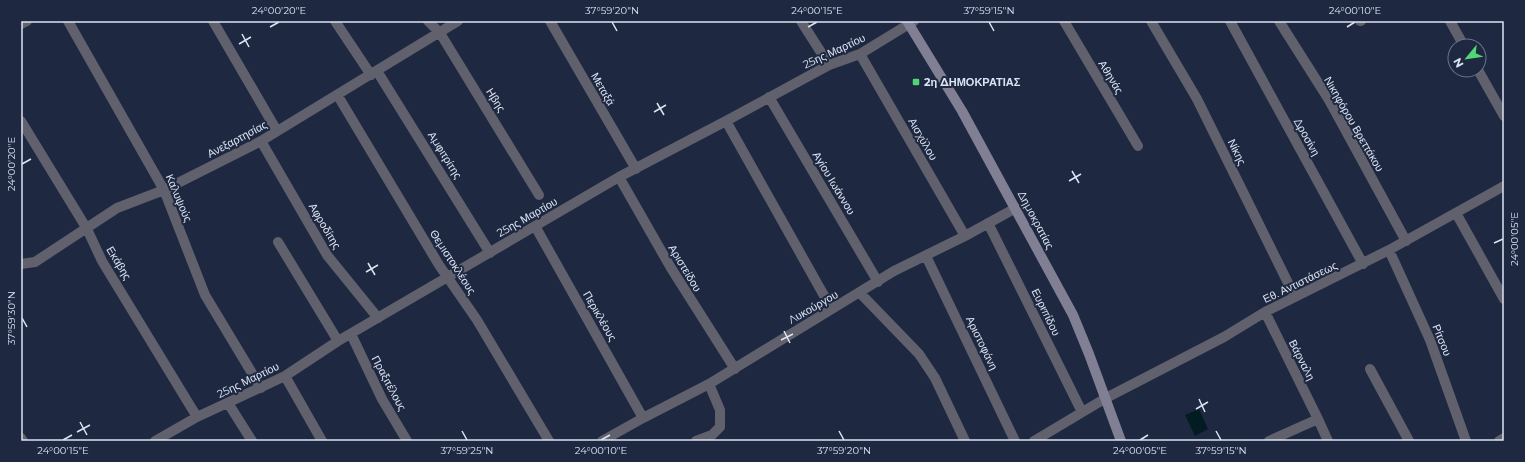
<svg xmlns="http://www.w3.org/2000/svg" width="1525" height="462" viewBox="0 0 1525 462" font-family="Montserrat,sans-serif">
<style>
.water{fill:#031b22}
.lines{fill:none;stroke-linecap:round;stroke-linejoin:round}
.street{stroke:#61606d;stroke-width:10}
.secondary{stroke:#807f94;stroke-width:10}
.ticks{fill:none;stroke:#dce4f4;stroke-width:1.5}
.poi-dot{fill:#51d674;stroke:#1e2941;stroke-width:1.5}
.labels{text-anchor:middle;dominant-baseline:central;stroke-width:4;stroke-linejoin:round;paint-order:stroke}
.street-label{font-size:11px;fill:#dce4f4;stroke:#1e2941}
.poi-label{font-size:11px;font-weight:bold;fill:#dce4f4;stroke:#1e2941;text-anchor:start}
.neatline{fill:none;stroke:#dce4f4;stroke-width:1.5}
.ticks-label{font-size:10px;text-anchor:middle;fill:#dce4f4}
</style>
<rect width="100%" height="100%" fill="#1e2941"/>
<!-- water -->
<path class="water" d="M1199 409 1208 429 1195 436 1185 415Z"/>
<g class="lines">
<!-- street -->
<path class="street" d="M68 21 164 190 205 295 261 388
M213 21 277 131
M335 21 371 75
M428 21 440 33 539 195
M550 21 636 169
M801 21 829 65
M1064 21 1138 146
M1151 21 1197 99 1295 297
M1230 21 1363 264
M1279 21 1329 100 1406 241
M1360 21H1361
M1450 21 1464 46
M21 24 27 21
M860 54 965 236
M1478 70 1504 116
M377 71 490 253
M338 96 439 265 477 320 549 441
M769 97 878 282
M21 121 87 229 102 261 197 417
M726 121 831 308
M261 141 327 255 378 318
M619 177 671 268 735 369
M1456 213 1504 299
M988 223 1082 412
M535 226 643 418
M278 242 338 341
M1389 250 1430 340 1466 441
M926 256 1015 441
M21 264 35 262 117 208 164 190 261 141 458 21
M860 293 919 354 935 378 965 441
M1265 312 1318 419 1328 441
M351 334 382 399 407 441
M1370 369 1409 441
M285 376 322 441
M228 403 252 441
M21 438 23 441
M155 441 197 417 285 376 338 341 619 177 726 121 829 65 860 54 914 21
M602 441 643 418 709 384 894 271 965 236 1016 208
M696 441 712 435 720 427V410L709 384
M1034 441 1106 398 1224 337 1265 312 1389 250 1504 186
M1269 441 1318 419
M1499 441 1504 438"/>
<!-- secondary -->
<path class="secondary" d="M907 21 962 111 1073 315 1089 354 1121 441"/>
</g>
<!-- ticks -->
<path class="ticks" d="M612 22 617 31M989 22 994 31M270 27 279 22M808 27 817 22M1347 27 1355 22M242 34 249 47M239 44 251 37M657 103 664 115M654 112 666 105M22 164 31 159M1072 171 1079 183M1069 181 1081 174M1494 243 1503 239M368 263 375 275M366 272 378 265M22 318 27 327M784 331 790 343M781 340 793 334M1199 399 1205 412M1196 409 1208 402M80 422 87 435M462 431 467 440M839 431 844 440M1216 431 1221 440M77 432 90 425M63 440 72 435M601 440 610 435M1140 440 1148 435"/>
<!-- markers -->
<rect class="poi-dot" x="912" y="78" width="8" height="8" rx="2"/>
<g class="labels">
<!-- street labels -->
<g class="street-label">
<text transform="translate(834 51) rotate(-25)">25ης Μαρτίου</text>
<text transform="translate(1111 77) rotate(59)">Αθηνάς</text>
<text transform="translate(603 89) rotate(60)">Μεταξά</text>
<text transform="translate(496 100) rotate(58)">Ηβης</text>
<text transform="translate(1354 124) rotate(60)">Νικηφόρου Βρεττάκου</text>
<text transform="translate(1307 137) rotate(61)">Δροσίνη</text>
<text transform="translate(237 139) rotate(-28)">Ανεξαρτησίας</text>
<text transform="translate(923 139) rotate(60)">Αισχύλου</text>
<text transform="translate(1237 152) rotate(64)">Νίκης</text>
<text transform="translate(445 155) rotate(58)">Αμφιτρίτης</text>
<text transform="translate(834 183) rotate(59)">Αγίου Ιωάννου</text>
<text transform="translate(179 198) rotate(67)">Καλυψούς</text>
<text transform="translate(527 217) rotate(-30)">25ης Μαρτίου</text>
<text transform="translate(1036 220) rotate(62)">Δημοκρατίας</text>
<text transform="translate(325 226) rotate(59)">Αφροδίτης</text>
<text transform="translate(453 262) rotate(57)">Θεμιστοκλέους</text>
<text transform="translate(119 263) rotate(59)">Εκάβης</text>
<text transform="translate(685 268) rotate(59)">Αριστείδου</text>
<text transform="translate(1300 282) rotate(-26)">Εθ. Αντιστάσεως</text>
<text transform="translate(813 307) rotate(-30)">Λυκούργου</text>
<text transform="translate(1046 312) rotate(64)">Ευριπίδου</text>
<text transform="translate(600 316) rotate(60)">Περικλέους</text>
<text transform="translate(1442 340) rotate(68)">Ρίτσου</text>
<text transform="translate(982 343) rotate(64)">Αριστοφάνη</text>
<text transform="translate(1302 360) rotate(63)">Βάρναλη</text>
<text transform="translate(248 380) rotate(-26)">25ης Μαρτίου</text>
<text transform="translate(389 383) rotate(62)">Πραξιτέλους</text>
</g>
<!-- poi labels -->
<g class="poi-label">
<text x="924" y="82">2η ΔΗΜΟΚΡΑΤΙΑΣ</text>
</g>
</g>
<!-- border -->
<rect width="1525" height="462" fill="none" stroke="#1e2941" stroke-width="44"/>
<!-- north arrow -->
<g transform="translate(1467 58) rotate(241)"><circle r="19" fill="#1e2941" stroke="#6a7489"/>
<path d="M0-3L7 15L0 10L-7 15Z" fill="#51d674"/>
<text y="-6" font-size="11" font-weight="bold" text-anchor="middle" fill="#dce4f4">N</text>
</g>
<rect x="22" y="22" width="1481" height="418" class="neatline"/>
<g class="ticks-label">
<text x="279" y="14">24°00'20"E</text>
<text x="612" y="14">37°59'20"N</text>
<text x="817" y="14">24°00'15"E</text>
<text x="989" y="14">37°59'15"N</text>
<text x="1355" y="14">24°00'10"E</text>
<text transform="translate(11 164) rotate(-90)" y="4">24°00'20"E</text>
<text transform="translate(1514 239) rotate(-90)" y="4">24°00'05"E</text>
<text transform="translate(11 318) rotate(-90)" y="4">37°59'30"N</text>
<text x="63" y="454">24°00'15"E</text>
<text x="467" y="454">37°59'25"N</text>
<text x="601" y="454">24°00'10"E</text>
<text x="844" y="454">37°59'20"N</text>
<text x="1140" y="454">24°00'05"E</text>
<text x="1221" y="454">37°59'15"N</text>
</g>
</svg>
